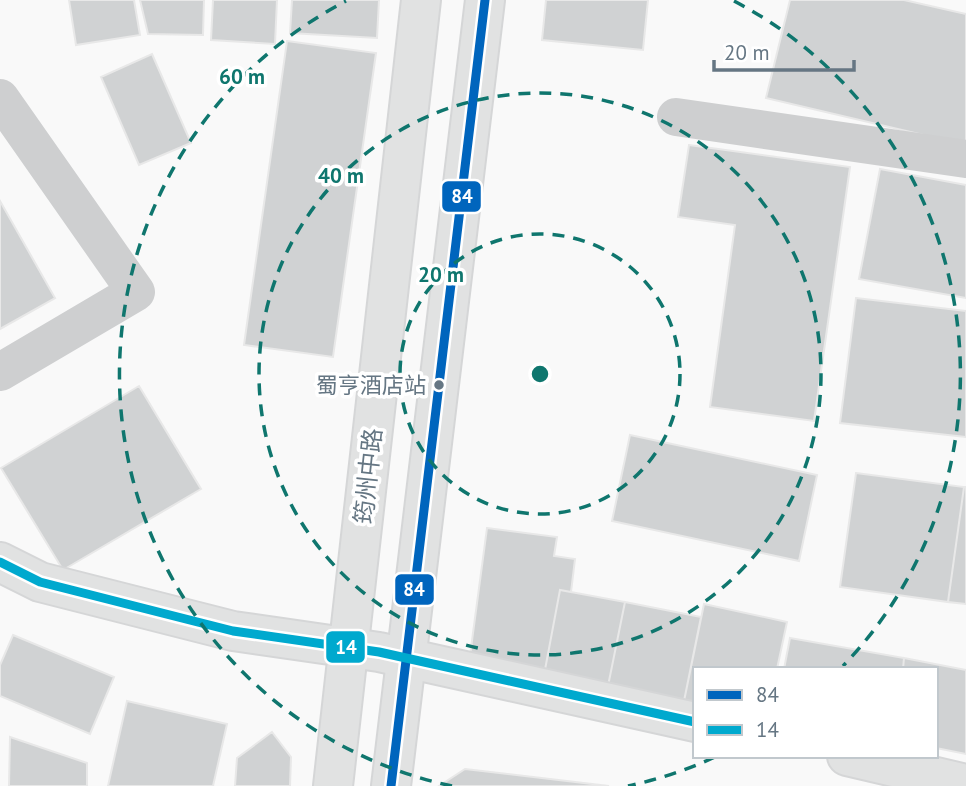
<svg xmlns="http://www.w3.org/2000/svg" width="966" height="786" viewBox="0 0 966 786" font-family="'PT Sans','Noto Sans SC',sans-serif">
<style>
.building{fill:#d0d2d3;stroke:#e8e8e8;stroke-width:2}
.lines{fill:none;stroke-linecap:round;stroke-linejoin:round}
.secondary-casing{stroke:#d5d6d7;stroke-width:42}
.primary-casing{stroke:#d5d6d7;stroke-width:42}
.minor{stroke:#cecfd0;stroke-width:38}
.secondary{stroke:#e1e2e2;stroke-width:38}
.primary{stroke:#e1e2e2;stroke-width:38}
.bus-1-casing{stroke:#fff;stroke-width:14}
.bus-2-casing{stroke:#fff;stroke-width:14}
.bus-1{stroke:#0065bd;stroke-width:9}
.bus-2{stroke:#00a9ce;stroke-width:9}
.ring{fill:none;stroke:#0f766e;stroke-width:3.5;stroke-dasharray:12 9}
.bus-dot{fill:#657683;stroke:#fff;stroke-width:2.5}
.labels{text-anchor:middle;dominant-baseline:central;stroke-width:7;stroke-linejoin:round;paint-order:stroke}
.bus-label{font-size:22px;fill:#657683;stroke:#fff;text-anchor:end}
.street-label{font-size:24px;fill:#657683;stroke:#fff}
.centre{fill:#0f766e;stroke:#fff;stroke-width:3.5}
.ring-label{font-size:21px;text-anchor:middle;font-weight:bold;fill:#0f766e;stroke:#fff;stroke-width:7;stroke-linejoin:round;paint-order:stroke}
.line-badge{stroke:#fff;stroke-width:2.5}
.badge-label{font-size:19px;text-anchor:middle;font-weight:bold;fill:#fff}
</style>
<rect width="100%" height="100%" fill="#f9f9f9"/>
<!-- building -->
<path class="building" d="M69 0H134L140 35 76 45Z
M140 0H204L203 35 148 34Z
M213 0H277L275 44 211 40Z
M292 0H379L377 38 290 33Z
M546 0H648L643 50 542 40Z
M790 0H904L966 14V145L766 98Z
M287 41 376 53 333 357 244 345Z
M152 54 191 143 139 165 101 77Z
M689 145 850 167 814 421 710 407 735 225 678 217Z
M880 169 966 185V298L859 279Z
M0 201 55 298 0 329Z
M856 298 966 311V437L840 423Z
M139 386 201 489 63 570 1 468Z
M630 435 817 475 799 561 612 521Z
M856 473 964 487 948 602 840 587Z
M964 487H966V604L948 602Z
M487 528 557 537 554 556 575 559 571 592 560 590 544 675 469 663Z
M560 590 625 602 608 686 544 675Z
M625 602 701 617 684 701 608 686Z
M704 604 787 622 777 669H695V703L684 701Z
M13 635 114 677 90 734 0 696V665Z
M790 638 904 658 903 669H784Z
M904 658 966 670V754L936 748V669H903Z
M127 701 227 724 213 786H108Z
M272 732 291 757 290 786H235L237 758Z
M10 737 87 763V786H9Z
M465 769 609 786H439Z"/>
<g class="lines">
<defs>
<path id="secondary" d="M333 786 421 0
M391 786 485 0"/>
<path id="primary" d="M0 562 40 582 233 631 379 652 695 722
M847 756 966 784"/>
</defs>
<!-- secondary casing -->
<use href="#secondary" class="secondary-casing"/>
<!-- primary casing -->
<use href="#primary" class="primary-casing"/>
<!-- minor -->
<path class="minor" d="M0 98 136 292 0 372
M676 117 966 159"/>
<!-- secondary -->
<use href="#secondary" class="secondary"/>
<!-- primary -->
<use href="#primary" class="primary"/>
<defs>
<path id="bus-1" d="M391 786 485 0"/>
<path id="bus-2" d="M0 562 40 582 233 631 379 652 695 722"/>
</defs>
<!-- bus-1 casing -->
<use href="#bus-1" class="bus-1-casing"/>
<!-- bus-2 casing -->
<use href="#bus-2" class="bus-2-casing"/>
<!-- bus-1 -->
<use href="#bus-1" class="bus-1"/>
<!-- bus-2 -->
<use href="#bus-2" class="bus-2"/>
</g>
<!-- distance rings -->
<g class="ring">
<circle cx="540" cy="374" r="140"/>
<circle cx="540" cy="374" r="281"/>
<path d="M715 757A421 421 0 0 1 628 786M452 786A421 421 0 0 1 346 1M734 1A421 421 0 0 1 843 666"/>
</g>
<!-- markers -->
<circle class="bus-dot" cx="439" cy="385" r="6"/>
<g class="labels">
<!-- bus labels -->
<g class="bus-label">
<text x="426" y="385">蜀亨酒店站</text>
</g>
<!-- street labels -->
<g class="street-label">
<text transform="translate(368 476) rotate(-84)">筠州中路</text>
</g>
</g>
<circle cx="540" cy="374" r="10" class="centre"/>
<g class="ring-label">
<text x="242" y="84">60 m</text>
<text x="341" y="183">40 m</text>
<text x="441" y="282">20 m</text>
</g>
<g class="line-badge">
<rect x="441" y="180" width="41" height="33" rx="7" fill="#0065bd"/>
<rect x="394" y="573" width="41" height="33" rx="7" fill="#0065bd"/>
<rect x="325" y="630" width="41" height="34" rx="7" fill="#00a9ce"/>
</g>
<g class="badge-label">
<text x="462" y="203">84</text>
<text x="414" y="596">84</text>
<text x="346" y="654">14</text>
</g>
<!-- legend -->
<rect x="693" y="667" width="245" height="91" fill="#ffffff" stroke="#c1c8cd" stroke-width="2"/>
<rect x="707" y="690" width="35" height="10" fill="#0065bd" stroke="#c1c8cd" stroke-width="2"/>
<text x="756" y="702" font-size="21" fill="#657683">84</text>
<rect x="707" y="725" width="35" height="10" fill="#00a9ce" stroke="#c1c8cd" stroke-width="2"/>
<text x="756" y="737" font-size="21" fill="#657683">14</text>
<!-- scale -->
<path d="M714 60v10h140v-10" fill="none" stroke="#657683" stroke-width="3.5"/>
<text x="724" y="60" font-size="21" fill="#657683" stroke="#ffffff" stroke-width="5" paint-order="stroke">20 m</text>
</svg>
